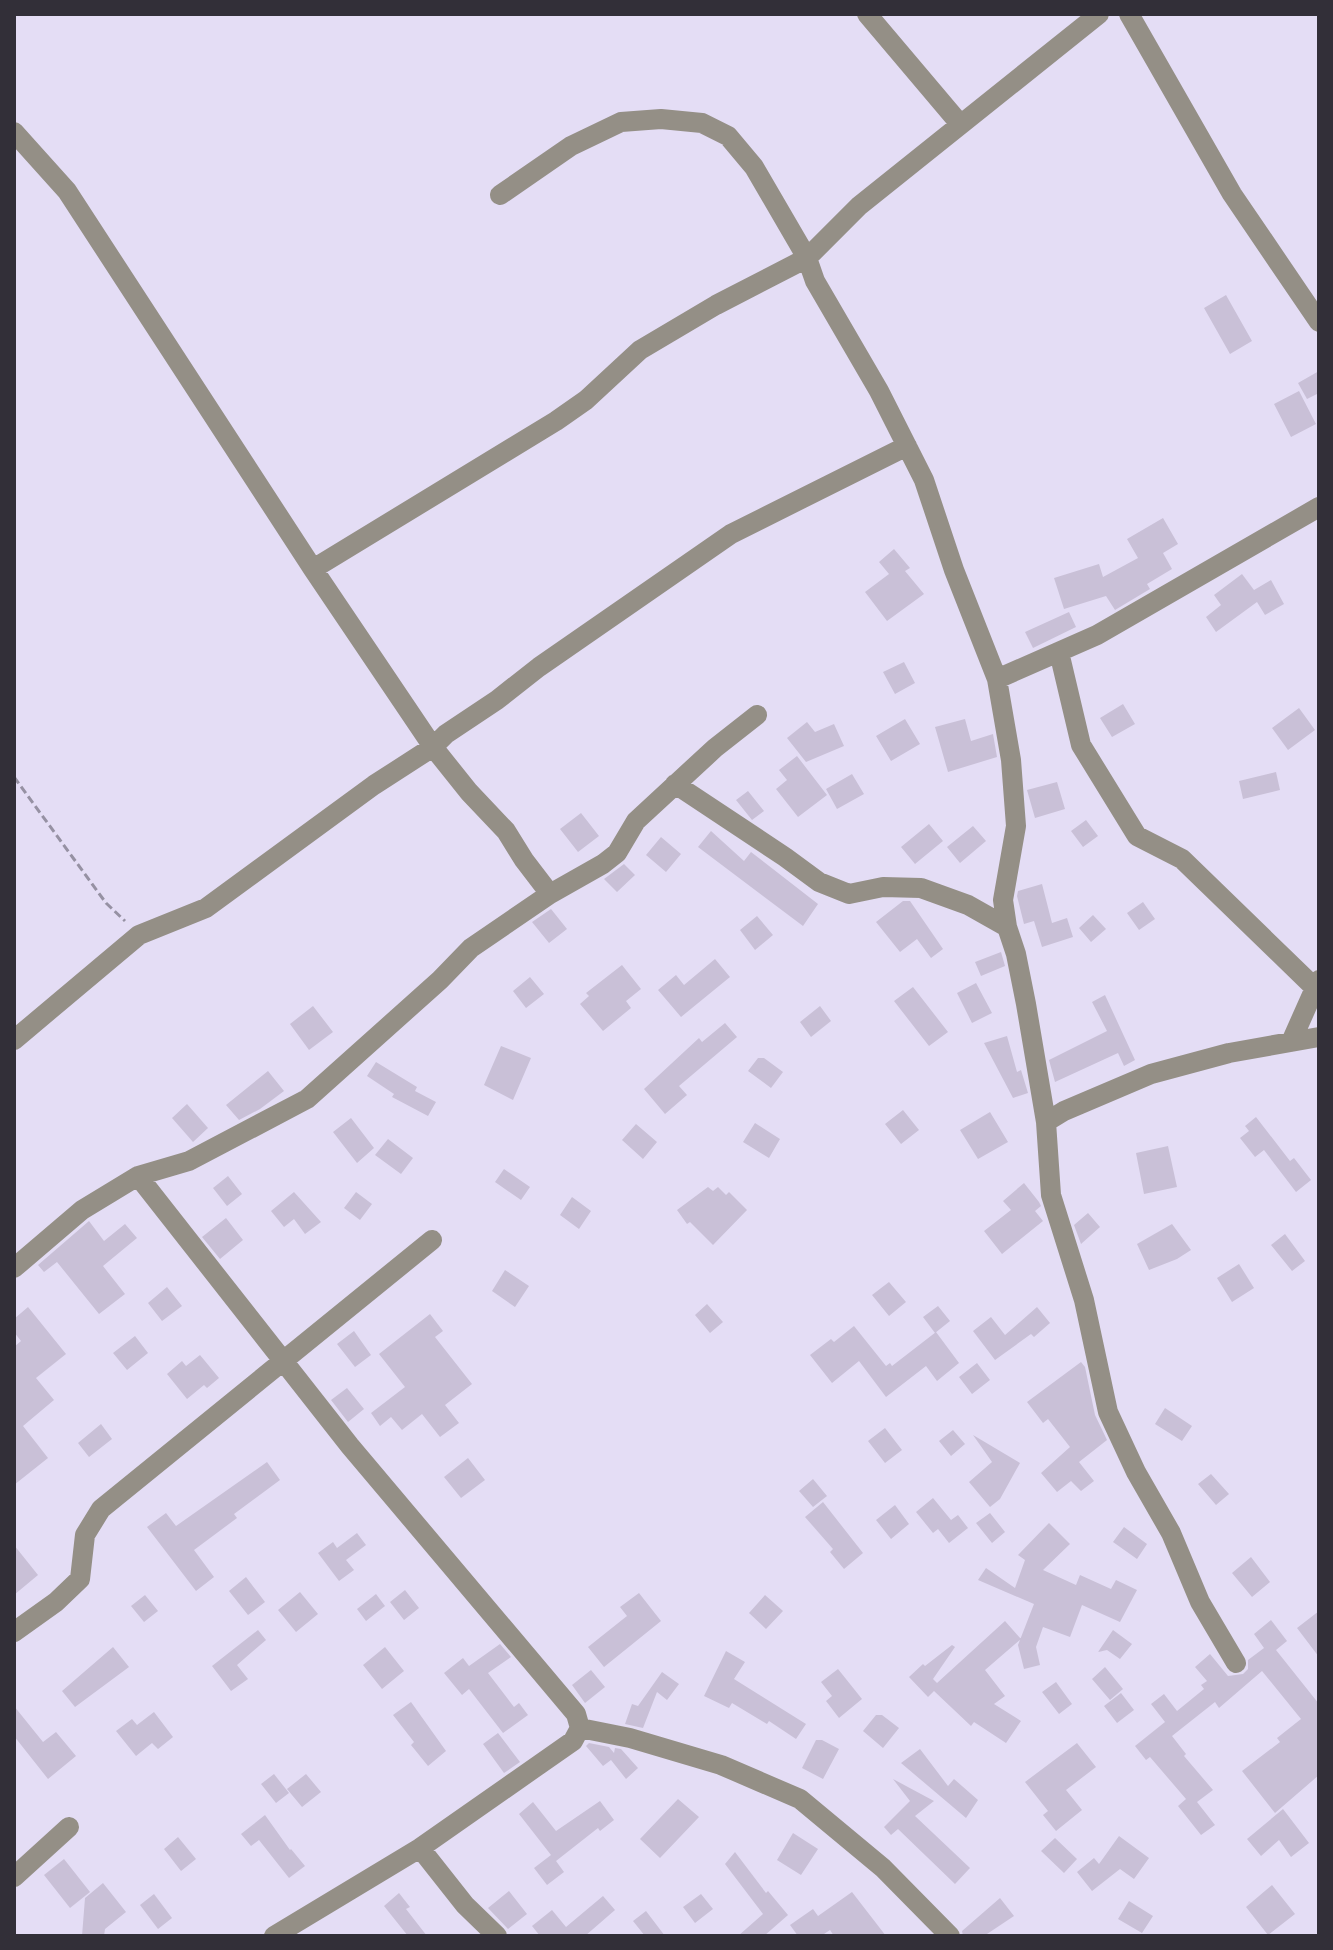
<svg xmlns="http://www.w3.org/2000/svg" width="1333" height="1950" viewBox="0 0 1333 1950" font-family="'Open Sans',sans-serif">
<style>
.building{fill:#c9c0d7}
.lines{fill:none;stroke-linecap:round;stroke-linejoin:round}
.path{stroke:#9691a3;stroke-width:3;stroke-dasharray:8 4;stroke-linecap:butt}
.minor{stroke:#948f86;stroke-width:20}
</style>
<rect width="100%" height="100%" fill="#e4ddf5"/>
<!-- building -->
<path class="building" d="M1226 295 1252 341 1230 354 1204 308Z
M1319 371V393L1307 399 1298 383Z
M1299 391 1316 424 1291 437 1274 404Z
M1163 518 1178 544 1163 553 1172 569 1147 584 1150 589 1115 610 1106 596 1064 609 1054 578 1099 564 1103 577 1138 558 1127 539Z
M894 549 910 568 905 571 924 594 887 621 865 592 889 574 879 562Z
M1242 574 1254 590 1271 580 1284 604 1265 615 1257 602 1216 632 1206 617 1221 605 1214 595Z
M1069 612 1076 627 1033 648 1025 632Z
M904 662 915 683 895 694 883 672Z
M1123 704 1135 724 1112 737 1100 718Z
M1299 708 1315 730 1288 750 1272 728Z
M905 719 920 744 891 761 876 736Z
M965 719 971 741 993 734 997 757 948 772 935 727Z
M807 722 815 732 834 724 844 746 806 762 787 738Z
M797 756 827 795 798 817 776 789 787 780 779 770Z
M1276 772 1280 790 1243 799 1239 781Z
M852 774 864 794 837 809 826 789Z
M1057 782 1065 809 1035 818 1027 790Z
M748 791 764 811 752 820 736 800Z
M581 813 599 836 578 852 560 829Z
M1086 820 1098 836 1083 847 1071 831Z
M929 824 943 841 915 864 901 847Z
M973 826 986 841 960 863 947 847Z
M711 831 744 861 751 852 818 904 803 926 698 847Z
M661 837 681 854 666 872 646 855Z
M624 864 635 875 617 892 604 879Z
M1042 884 1052 923 1067 918 1073 937 1042 947 1034 921 1024 924 1017 896 1018 891Z
M903 901H910L943 949 931 958 917 939 900 952 876 922Z
M1143 902 1155 919 1139 930 1127 913Z
M551 909 567 929 549 943 532 922Z
M1093 915 1106 929 1091 942 1079 928Z
M757 916 773 935 755 950 740 930Z
M1001 952 1005 966 981 976 975 962Z
M715 959 730 977 681 1017 658 990 676 975 684 985Z
M622 965 641 989 626 1001 631 1008 603 1031 580 1004 589 996 586 993Z
M530 977 544 994 526 1008 513 991Z
M976 983 992 1013 972 1023 957 993Z
M913 987 948 1032 929 1046 894 1001Z
M1105 995 1135 1060 1124 1066 1118 1053 1055 1082 1049 1060 1107 1031 1092 1002Z
M313 1006 333 1032 309 1050 290 1024Z
M820 1006 831 1021 811 1037 800 1022Z
M725 1023 737 1037 679 1086 687 1095 665 1114 644 1089 699 1038 702 1042Z
M1007 1036 1017 1072 1021 1070 1028 1093 1013 1098 984 1043Z
M501 1046 531 1058 513 1100 484 1085Z
M758 1058H764L783 1072 771 1088 748 1071Z
M376 1062 417 1087 415 1091 436 1102 428 1116 392 1097 394 1094 367 1076Z
M268 1071 284 1091 260 1109 239 1120 226 1105Z
M187 1104 208 1128 193 1142 172 1118Z
M903 1110 919 1130 901 1144 885 1124Z
M990 1112 1008 1142 978 1159 960 1130Z
M1256 1117 1290 1161 1294 1158 1311 1180 1296 1192 1264 1150 1255 1157 1240 1138 1249 1131 1245 1126Z
M351 1118 374 1148 357 1163 333 1132Z
M755 1123 780 1139 769 1158 743 1142Z
M636 1124 657 1142 643 1159 622 1140Z
M388 1139 413 1158 401 1174 375 1155Z
M1168 1146 1177 1187 1144 1194 1136 1153Z
M504 1169 530 1187 521 1200 495 1182Z
M228 1176 242 1194 227 1206 213 1188Z
M1024 1183 1039 1202 1041 1206 1035 1211 1043 1221 1002 1254 984 1231 1011 1210 1003 1201Z
M708 1187 713 1191 718 1187 726 1195 729 1192 747 1210 713 1245 690 1222 687 1224 677 1210Z
M294 1192 321 1222 305 1234 294 1219 284 1227 271 1211Z
M356 1192 372 1204 360 1220 344 1208Z
M572 1197 591 1211 579 1229 560 1215Z
M1088 1213 1100 1227 1081 1244 1074 1225Z
M226 1218 243 1240 220 1259 202 1237Z
M89 1221 104 1241 125 1224 137 1238 103 1266 125 1294 99 1314 57 1262 44 1272 38 1265Z
M1172 1224 1191 1250 1177 1259 1149 1270 1137 1244Z
M1285 1234 1305 1261 1292 1271 1271 1245Z
M1239 1264 1254 1288 1232 1302 1217 1278Z
M505 1270 529 1286 515 1307 492 1291Z
M889 1282 906 1302 889 1316 872 1295Z
M167 1287 182 1306 162 1321 148 1303Z
M707 1304 723 1322 710 1333 695 1315Z
M938 1306 950 1321 935 1333 923 1317Z
M28 1307 66 1354 36 1378 54 1400 23 1426 48 1458 14 1485V1347L21 1341 14 1332V1319Z
M1037 1307 1050 1323 1034 1337 1031 1334 995 1360 973 1331 991 1317 1005 1335Z
M430 1314 443 1331 435 1337 472 1384 445 1405 459 1423 440 1437 422 1414 402 1430 391 1417 380 1426 371 1413 405 1387 379 1354Z
M854 1326 886 1366 890 1363 892 1366 936 1332 959 1363 937 1381 926 1366 886 1397 859 1361 832 1383 810 1355 831 1339 834 1342Z
M354 1331 371 1355 355 1367 337 1344Z
M135 1336 148 1353 127 1370 113 1353Z
M200 1355 219 1378 207 1388 204 1385 187 1399 167 1374 182 1361 186 1366Z
M1081 1362 1085 1367 1095 1415 1107 1440 1079 1462 1094 1481 1081 1491 1071 1481 1057 1492 1041 1473 1070 1447 1048 1419 1043 1423 1027 1402Z
M977 1363 990 1380 972 1394 959 1377Z
M347 1388 364 1409 348 1422 331 1400Z
M1165 1408 1192 1426 1182 1441 1155 1424Z
M101 1424 112 1439 89 1457 78 1443Z
M885 1428 902 1450 885 1463 868 1441Z
M953 1430 965 1444 951 1456 939 1441Z
M973 1435 1020 1463 1000 1499 990 1507 969 1482 992 1462Z
M468 1458 485 1480 461 1498 444 1477Z
M267 1462 280 1480 234 1514 237 1518 194 1550 214 1577 196 1591 147 1527 166 1513 176 1526Z
M1211 1474 1229 1494 1216 1505 1198 1484Z
M813 1479 827 1496 813 1507 799 1491Z
M933 1498 951 1520 958 1515 968 1528 949 1543 938 1529 933 1533 916 1512Z
M823 1502 863 1553 844 1569 830 1552 833 1549 805 1517Z
M895 1505 909 1524 891 1539 876 1520Z
M990 1513 1005 1532 992 1543 976 1523Z
M1049 1523 1070 1544 1043 1570 1076 1585 1080 1575 1111 1589 1116 1580 1137 1590 1120 1622 1082 1605 1070 1637 1043 1627 1036 1647 1040 1665 1024 1669 1018 1645 1034 1604 978 1580 986 1568 1015 1588 1025 1560 1018 1555Z
M1124 1527 1147 1544 1137 1559 1113 1542Z
M357 1533 366 1545 346 1560 354 1570 339 1581 318 1553 333 1542 337 1548Z
M14 1545 38 1575 14 1595Z
M1251 1557 1270 1582 1252 1597 1232 1573Z
M246 1577 265 1602 248 1615 229 1591Z
M405 1590 419 1608 404 1620 390 1602Z
M300 1592 318 1614 296 1632 278 1610Z
M639 1593 661 1621 604 1667 588 1647 627 1616 620 1607Z
M376 1594 385 1606 366 1621 357 1609Z
M145 1595 158 1611 144 1622 131 1606Z
M765 1595 783 1611 766 1629 749 1613Z
M1319 1611V1657L1297 1628Z
M1271 1620 1287 1641 1276 1650 1319 1704V1775L1275 1813 1242 1771 1280 1742 1277 1738 1301 1719 1262 1671 1219 1708 1215 1702 1172 1736 1186 1754 1184 1756 1213 1790 1197 1802 1215 1825 1201 1835 1178 1806 1186 1799 1150 1757 1146 1760 1135 1746 1165 1722 1151 1704 1164 1694 1177 1711 1204 1689 1201 1685 1207 1681 1195 1667 1210 1654 1228 1676 1243 1674 1248 1669V1660L1264 1648 1254 1634Z
M1005 1621 1021 1639 985 1670 1005 1696 994 1704 1021 1721 1006 1743 974 1722 971 1726 934 1691 928 1697 909 1677 923 1664 925 1666 952 1645 955 1647 933 1679 937 1683Z
M258 1630 266 1640 237 1665 248 1679 231 1691 212 1666Z
M1113 1630 1132 1644 1120 1659 1107 1650 1098 1652Z
M500 1644 511 1657 488 1673 514 1707 519 1703 528 1715 503 1733 469 1689 462 1695 444 1673 463 1658 469 1666Z
M113 1647 129 1667 75 1707 62 1691Z
M385 1647 404 1671 382 1689 363 1665Z
M726 1651 745 1662 734 1679 806 1724 796 1739 769 1721 767 1724 732 1703 729 1708 704 1696Z
M1105 1667 1123 1689 1110 1700 1092 1679Z
M838 1669 862 1699 839 1718 826 1701 832 1696 821 1682Z
M591 1670 605 1687 585 1703 572 1685Z
M662 1672 679 1684 667 1700 657 1692 643 1728 625 1724 632 1704 638 1706Z
M1056 1682 1072 1704 1059 1714 1042 1692Z
M1121 1693 1134 1710 1117 1723 1104 1706Z
M411 1702 446 1751 428 1766 411 1745 414 1742 393 1715Z
M14 1706 43 1742 56 1732 76 1756 48 1779 14 1736Z
M154 1712 173 1737 158 1749 152 1743 136 1756 116 1731 132 1719 137 1725Z
M876 1715H882L899 1728 883 1748 863 1731Z
M498 1733 520 1762 504 1773 483 1744Z
M816 1740H822L839 1749 823 1779 802 1768Z
M589 1743 609 1747 614 1753 615 1748 621 1749 638 1768 626 1779 611 1760 603 1766 586 1746Z
M1077 1743 1096 1767 1066 1790 1082 1810 1056 1831 1043 1815 1048 1811 1025 1782Z
M920 1749 948 1786 954 1779 978 1800 966 1818 901 1763Z
M274 1774 289 1793 276 1803 261 1784Z
M306 1774 321 1792 302 1807 287 1789Z
M893 1779 934 1801 915 1816 970 1868 955 1884 898 1829 891 1835 884 1827 910 1801Z
M678 1799 699 1817 660 1858 640 1839Z
M600 1801 614 1820 600 1831 598 1828 556 1861 564 1872 547 1885 534 1868 551 1855 519 1814 533 1802 556 1831Z
M1283 1809 1309 1843 1291 1857 1279 1840 1261 1856 1247 1839Z
M265 1815 290 1850 291 1849 305 1866 289 1878 259 1840 251 1846 241 1834Z
M793 1833 818 1849 801 1875 777 1860Z
M1119 1836 1149 1858 1134 1879 1120 1869 1092 1891 1077 1872 1094 1858 1099 1864Z
M178 1837 196 1859 181 1871 164 1849Z
M1055 1838 1077 1859 1064 1873 1041 1851Z
M735 1852 766 1893 768 1891 788 1915 764 1936H738L763 1914 725 1864Z
M64 1859 90 1892 70 1908 44 1875Z
M103 1883 126 1912 105 1929 104 1936H82L85 1898Z
M1272 1885 1295 1914 1268 1935 1246 1907Z
M509 1891 527 1914 508 1929 488 1908Z
M852 1892 886 1936H834L830 1930 821 1936H798L790 1925 813 1909 818 1916Z
M399 1893 410 1907 406 1909 427 1936H408L384 1906Z
M154 1894 172 1918 158 1929 140 1905Z
M701 1894 713 1909 695 1923 683 1907Z
M603 1896 615 1910 585 1936H540L532 1926 552 1910 566 1927Z
M1000 1898 1014 1916 984 1936H963L962 1931Z
M1129 1901 1153 1916 1142 1933 1118 1919Z
M646 1911 665 1936H645L633 1921Z"/>
<g class="lines">
<!-- path -->
<path class="path" d="M14 777 106 903 125 921"/>
<!-- minor -->
<path class="minor" d="M867 14 960 124
M1099 14 859 206 807 258 815 281 879 391 924 480 954 570 997 679 1011 760 1016 826 1003 900 1007 927 1016 954 1026 1004 1046 1122 1051 1195 1084 1300 1108 1412 1136 1472 1171 1533 1200 1602 1236 1663
M1129 14 1232 194 1319 322
M14 132 67 191 313 569 433 747 374 785 206 908 139 935 14 1040
M313 569 556 421 586 400 640 350 716 305 807 258 754 167 728 136 702 123 661 119 621 122 571 146 500 195
M1059 652 1081 745 1137 836 1182 859 1315 988 1319 980
M997 679 1097 635 1319 507
M675 784 785 857 819 882 849 894 883 887 921 888 968 905 1007 927
M550 894 524 860 506 831 469 792 433 747 446 734 497 700 539 667 731 534 907 446
M1291 1042 1315 988 1319 990
M1046 1122 1064 1111 1151 1074 1229 1053 1319 1037
M138 1176 350 1446 576 1714 580 1728 573 1741 420 1848 274 1936
M14 1268 82 1210 138 1176 189 1161 307 1099 440 980 471 948 550 894 603 864 617 853 636 821 715 748 757 715
M14 1632 56 1602 80 1579 85 1535 101 1509 432 1240
M580 1728 630 1738 721 1765 800 1799 883 1868 950 1936
M420 1848 465 1905 497 1936
M14 1877 69 1827"/>
</g>
<!-- border -->
<rect width="1333" height="1950" fill="none" stroke="#322f38" stroke-width="32"/>
</svg>
